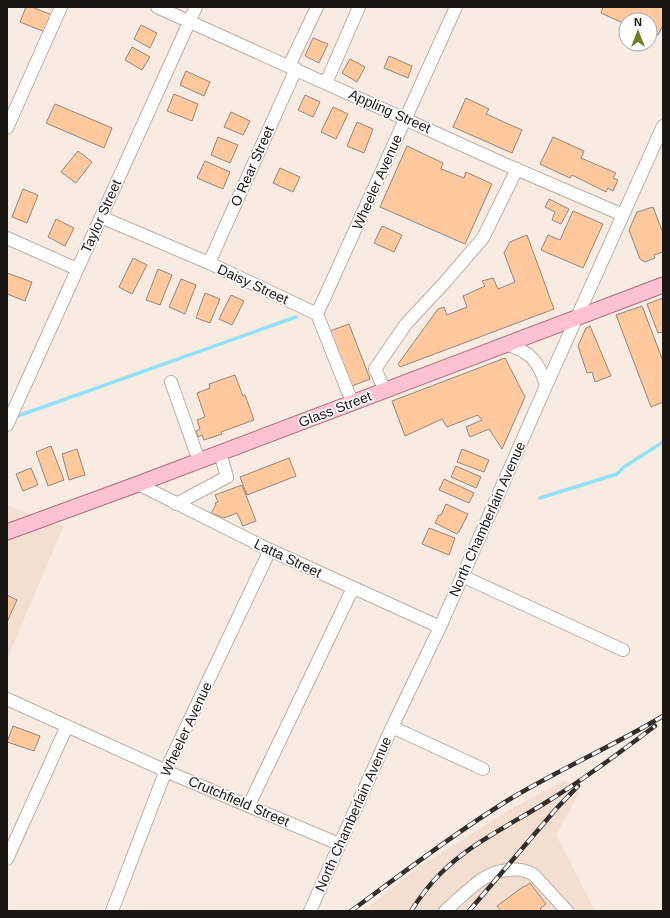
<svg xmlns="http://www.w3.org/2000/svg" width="670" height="918" viewBox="0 0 670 918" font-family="Arial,sans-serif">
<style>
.built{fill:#f2dfd1}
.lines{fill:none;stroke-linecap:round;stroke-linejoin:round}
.stream{stroke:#91e2f6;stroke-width:3.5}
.building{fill:#ffc89d;stroke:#92877f}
.minor-casing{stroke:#baaea6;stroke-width:14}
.major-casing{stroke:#ac6c7b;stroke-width:17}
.minor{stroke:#fff;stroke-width:12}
.major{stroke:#fdc2d1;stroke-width:15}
.rail-casing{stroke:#342f2b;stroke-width:4.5}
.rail{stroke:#fff;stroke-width:3;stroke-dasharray:9;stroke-linecap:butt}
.labels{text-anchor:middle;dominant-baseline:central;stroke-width:3.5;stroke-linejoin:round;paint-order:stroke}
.street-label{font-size:14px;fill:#1a1613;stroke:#fff}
</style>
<rect width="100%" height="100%" fill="#f7ebe2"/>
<!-- built -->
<path class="built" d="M7 505 63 527 7 659Z
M565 780 579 793 556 835 595 911H363L416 869 504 813Z"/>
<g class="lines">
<!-- stream -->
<path class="stream" d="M15 417 296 317
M540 498 617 474 624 467 663 442"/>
</g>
<!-- building -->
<path class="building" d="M26 7H32L52 15 45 32 20 22Z
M603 7H663V25L658 35 650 31V20L624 19 623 23 601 13Z
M141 25 157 33 150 48 134 39Z
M313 38 328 44 319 63 305 56Z
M132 47 150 57 142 70 125 60Z
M389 56 412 66 408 78 384 68Z
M350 59 365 67 357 82 342 73Z
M186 71 210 82 204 96 180 85Z
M174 94 198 104 192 121 167 111Z
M305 95 320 102 313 117 298 110Z
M466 98 489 109 486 114 522 130 512 153 453 127Z
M55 104 112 128 104 148 46 123Z
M333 107 348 114 336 139 321 132Z
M231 112 250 121 243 135 224 127Z
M357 122 373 129 364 153 347 146Z
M218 137 238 145 230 163 211 155Z
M553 137 584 151 581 158 616 173 613 178 618 180 613 191 608 188 606 192 572 175 570 178 540 164Z
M407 146 443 163 441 169 464 178 466 172 492 184 465 244 380 207Z
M78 151 92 162 76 183 61 172Z
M205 161 230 172 223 189 197 178Z
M280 168 300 177 293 192 273 183Z
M23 189 38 195 27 223 12 217Z
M549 199 569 209 561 224 552 220 555 212 545 207Z
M653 207 663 233V252L654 255 655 258 645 262 640 259 629 230 637 212Z
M573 211 603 224 583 268 541 250 548 235 560 240Z
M56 219 74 228 65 246 48 237Z
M382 226 402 235 394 252 374 243Z
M527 235 554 309 400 367 398 364 438 309 444 307 447 315 467 307 463 296 485 286 482 281 493 278 498 289 515 282 504 253 510 242Z
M133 258 147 265 132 294 119 287Z
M158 269 172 275 160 305 146 300Z
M7 273 32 282 25 301 7 294Z
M181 279 196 285 185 314 169 307Z
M205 293 220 299 210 323 196 318Z
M231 295 244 301 232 325 219 319Z
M663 298V332L658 333 647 304Z
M642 306 663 361V402L651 407 616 315Z
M349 324 370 379 352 386 330 331Z
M590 326 611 376 595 382 592 372 587 373 578 346 586 328Z
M505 358 525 397 502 449 489 429 470 437 466 427 482 420 478 415 447 427 442 419 405 436 392 401Z
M235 375 243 396 245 395 254 420 221 432 222 434 204 440 202 435 198 437 196 431 200 429 197 420 205 417 197 393 210 388 209 384Z
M51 446 64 480 48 486 36 452Z
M77 449 85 475 69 480 62 454Z
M462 449 489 460 484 472 457 462Z
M289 458 296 476 247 495 240 477Z
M456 466 481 477 476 488 451 477Z
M31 468 38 485 23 491 16 474Z
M444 479 474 493 469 503 439 490Z
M242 485 256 521 243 526 237 513 224 518 211 513 216 505 215 503 218 502 215 495Z
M446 504 468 514 459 532H458L457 534 435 523 439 515H441Z
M429 528 455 538 449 555 422 544Z
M7 595 17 600 7 622Z
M13 726 40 736 34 751 7 742Z
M530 883 546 904 540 909 542 911H501L497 906 524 886V887Z"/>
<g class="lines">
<defs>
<path id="minor" d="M157 7 502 163 623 215
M289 66 317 7
M326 83 359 7
M7 128 61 7
M101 217 209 263 317 314 352 402
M7 238 77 269
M209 263 296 69
M317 314 456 7
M506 344C512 347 519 348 524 352 536 358 543 374 546 386
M171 382 199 461
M385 390 375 369 406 324 445 282 483 238 517 169
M7 425 196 7
M138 484 270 550 440 627
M176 504 227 477 220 453
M462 576 623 650
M7 699 175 775 339 844
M392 727 483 769
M249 805 353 588
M7 859 67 726
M112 911 166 770 270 550
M310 911 392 727 440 627 546 386 663 126
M445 911C457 901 471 886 484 878 498 870 520 865 534 875L567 911"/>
<path id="major" d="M7 532 138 484 663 285"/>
</defs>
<!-- minor casing -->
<use href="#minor" class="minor-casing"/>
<!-- major casing -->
<use href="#major" class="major-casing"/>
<!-- minor -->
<use href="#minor" class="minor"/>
<!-- major -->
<use href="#major" class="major"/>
<defs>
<path id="rail" d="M351 911C403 873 455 833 510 799 560 769 613 746 663 716
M411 911C420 897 430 884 441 873 471 843 510 825 545 803 583 780 619 753 655 726
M469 911 556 809 578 786"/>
</defs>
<!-- rail casing -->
<use href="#rail" class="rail-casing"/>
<!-- rail -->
<use href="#rail" class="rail"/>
</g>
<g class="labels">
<!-- street labels -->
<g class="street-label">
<text transform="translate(390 111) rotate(24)">Appling Street</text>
<text transform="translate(252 166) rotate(-66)">O Rear Street</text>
<text transform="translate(377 182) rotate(-66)">Wheeler Avenue</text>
<text transform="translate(101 216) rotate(-66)">Taylor Street</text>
<text transform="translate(253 284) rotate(25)">Daisy Street</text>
<text transform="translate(335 409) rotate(-21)">Glass Street</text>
<text transform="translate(487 519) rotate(-66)">North Chamberlain Avenue</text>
<text transform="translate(288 558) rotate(25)">Latta Street</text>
<text transform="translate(186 729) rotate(-65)">Wheeler Avenue</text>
<text transform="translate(239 801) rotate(23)">Crutchfield Street</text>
<text transform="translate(353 814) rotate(-66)">North Chamberlain Avenue</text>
</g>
</g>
<!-- border -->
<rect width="670" height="918" fill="none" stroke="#1a1613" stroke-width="16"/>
<!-- north arrow -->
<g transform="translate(638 32)"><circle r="19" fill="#ffffff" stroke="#a3a2a1"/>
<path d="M0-3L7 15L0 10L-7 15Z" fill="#6f7b27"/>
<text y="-6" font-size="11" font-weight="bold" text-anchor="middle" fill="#1a1613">N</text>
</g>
</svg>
